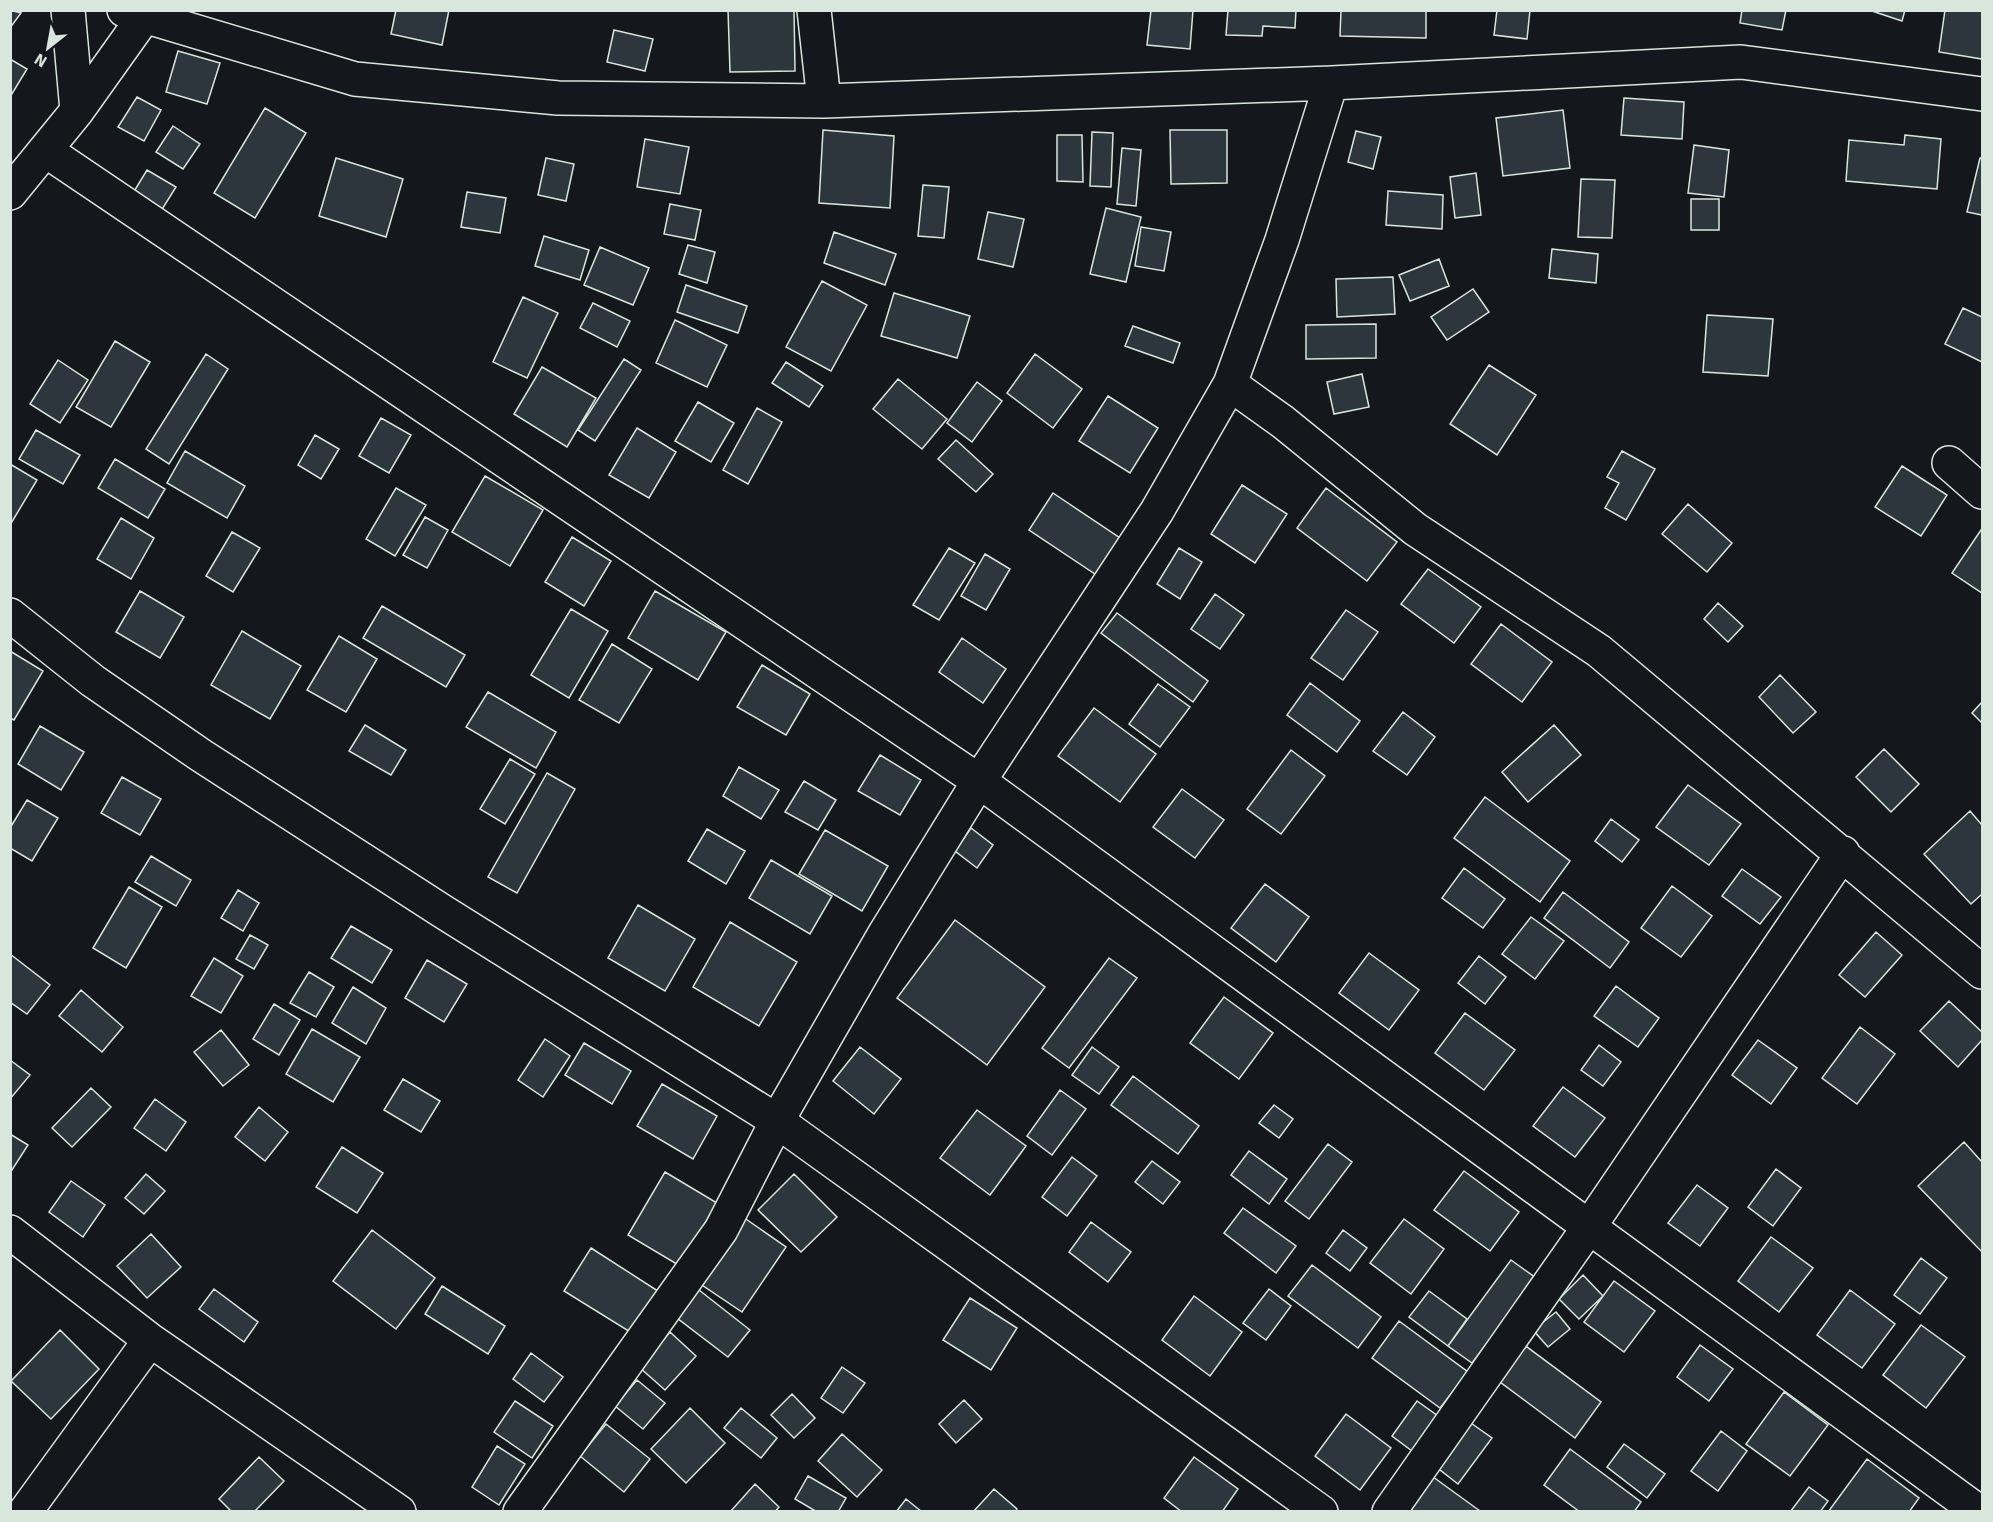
<svg xmlns="http://www.w3.org/2000/svg" width="1993" height="1522" viewBox="0 0 1993 1522" font-family="Signika,sans-serif">
<style>
.building{fill:#2c363c;stroke:#d8e6dc;stroke-width:1.5}
.lines{fill:none;stroke-linecap:round;stroke-linejoin:round}
.minor-casing{stroke:#d8e6dc;stroke-width:36}
.minor{stroke:#14181c;stroke-width:33}
</style>
<rect width="100%" height="100%" fill="#14181c"/>
<!-- building -->
<path class="building" d="M10 10 21 13 10 28Z
M396 10H449L442 45 391 34Z
M728 10H794L795 71 730 72Z
M1151 10H1193L1190 49 1147 45Z
M1228 10H1296L1295 28 1263 26 1262 36 1226 35Z
M1341 10H1426V38L1340 36Z
M1497 10H1530L1527 39 1494 35Z
M1742 10H1786L1782 30 1740 23Z
M1869 10H1905L1902 21Z
M1945 10H1982V59L1939 52Z
M614 30 653 39 645 71 607 62Z
M178 51 220 63 207 104 166 92Z
M10 59 27 69 10 97Z
M137 97 161 110 144 141 118 127Z
M1624 98 1684 102 1682 139 1621 135Z
M265 108 306 133 255 218 214 193Z
M1563 110 1570 168 1503 176 1496 118Z
M173 126 200 144 183 169 156 152Z
M823 130 894 136 890 208 819 203Z
M1170 130H1227V183L1171 184Z
M1356 131 1381 137 1373 169 1348 162Z
M1092 132 1113 133 1111 187 1090 186Z
M1057 135H1082L1083 182 1057 181Z
M1905 135 1941 139 1937 189 1846 181 1849 140 1904 145Z
M645 139 689 147 680 194 637 187Z
M1694 145 1729 150 1724 197 1688 193Z
M1122 148 1141 150 1136 206 1117 204Z
M336 158 403 179 386 237 319 216Z
M546 158 574 164 566 201 538 195Z
M1980 158 1982 159V215L1967 212Z
M147 170 176 187 161 211 133 193Z
M1476 173 1481 215 1455 218 1450 177Z
M1581 179 1615 180 1612 238 1578 237Z
M923 185 949 187 944 238 918 236Z
M1388 191 1443 195 1442 229 1386 225Z
M467 192 506 198 500 233 461 227Z
M1691 199H1719V230H1691Z
M670 204 701 210 695 240 664 234Z
M1106 208 1141 217 1126 282 1090 274Z
M988 212 1024 219 1013 267 978 259Z
M1141 227 1171 232 1164 271 1135 266Z
M834 232 896 254 885 285 824 263Z
M544 236 589 250 580 280 535 266Z
M688 245 715 252 707 283 679 274Z
M600 247 649 268 633 305 584 285Z
M1552 249 1598 254 1596 283 1549 278Z
M1439 259 1449 286 1410 301 1399 275Z
M1393 277 1395 314 1337 317 1336 279Z
M822 281 867 305 831 371 786 347Z
M686 285 747 306 738 333 677 312Z
M1473 289 1489 312 1447 340 1431 317Z
M894 293 970 316 957 358 881 336Z
M523 297 558 313 527 378 493 362Z
M593 303 630 321 617 347 580 328Z
M1963 308 1982 317V362L1945 344Z
M1707 315 1773 319 1768 376 1703 372Z
M675 320 727 345 707 387 656 363Z
M1376 324V358L1306 359V325Z
M1133 326 1180 343 1173 363 1125 346Z
M115 341 150 362 111 427 76 407Z
M206 354 228 369 169 464 146 449Z
M1035 354 1082 389 1053 428 1007 393Z
M624 359 641 370 595 441 578 430Z
M58 360 88 380 60 423 30 404Z
M786 362 823 386 809 407 772 383Z
M1489 365 1536 395 1497 455 1450 424Z
M542 367 596 398 567 447 514 414Z
M1362 374 1369 407 1334 414 1327 382Z
M898 379 947 419 922 449 873 409Z
M977 382 1002 401 972 442 947 423Z
M1108 396 1158 428 1130 473 1079 441Z
M698 402 734 423 711 462 675 441Z
M757 408 782 422 748 484 723 470Z
M381 418 411 435 389 473 359 456Z
M637 428 676 452 649 498 609 475Z
M36 430 80 455 63 484 19 459Z
M315 435 339 449 321 479 298 465Z
M956 440 993 474 976 492 938 459Z
M185 451 245 486 227 518 167 483Z
M1622 451 1655 469 1626 520 1605 508 1619 483 1607 477Z
M115 459 165 489 148 518 98 488Z
M10 464 37 480 10 525Z
M1902 466 1947 495 1921 536 1875 507Z
M485 476 543 510 510 566 452 532Z
M1242 485 1287 514 1255 563 1211 534Z
M396 488 426 505 395 556 366 539Z
M1326 488 1397 542 1367 581 1297 528Z
M1053 493 1123 540 1098 576 1029 530Z
M1688 504 1732 543 1707 572 1662 534Z
M425 517 448 530 427 568 403 555Z
M121 518 154 538 131 579 97 559Z
M1981 530 1982 531V593L1952 573Z
M232 532 260 548 233 592 206 576Z
M572 537 611 561 584 606 545 582Z
M949 548 975 563 939 620 913 605Z
M1179 548 1202 562 1180 599 1157 584Z
M985 554 1010 569 986 610 961 596Z
M1428 569 1481 607 1454 643 1401 604Z
M140 591 184 617 160 658 116 632Z
M655 591 726 632 698 680 628 638Z
M1215 594 1244 615 1220 649 1191 629Z
M1718 603 1743 626 1728 642 1704 619Z
M382 606 465 655 446 687 363 638Z
M571 609 608 631 569 698 531 675Z
M1346 610 1378 632 1343 680 1311 658Z
M1117 613 1208 681 1193 702 1101 633Z
M1501 624 1552 662 1522 702 1471 664Z
M242 631 301 666 270 719 211 685Z
M339 636 377 659 346 712 307 690Z
M962 638 1006 669 983 703 939 672Z
M612 644 652 669 619 723 579 700Z
M10 651 43 671 14 720 10 718Z
M762 665 810 694 786 735 737 707Z
M1780 675 1816 712 1793 733 1759 697Z
M1310 683 1360 721 1337 752 1287 715Z
M1158 684 1190 707 1160 747 1129 724Z
M488 692 556 732 536 768 466 727Z
M1982 702V723L1972 713Z
M1094 708 1156 754 1120 802 1058 756Z
M1403 712 1435 737 1407 775 1373 751Z
M365 725 406 750 391 775 349 751Z
M1554 725 1581 755 1528 802 1502 772Z
M40 726 84 752 61 790 18 764Z
M1884 749 1919 784 1891 812 1856 777Z
M1291 750 1325 776 1281 834 1247 809Z
M880 755 921 780 900 815 858 791Z
M510 759 535 774 505 824 480 809Z
M739 767 779 790 761 819 723 796Z
M547 773 575 789 517 893 488 877Z
M122 777 161 799 140 835 101 813Z
M804 781 836 800 818 830 785 812Z
M1688 785 1741 824 1709 865 1656 827Z
M1182 789 1224 820 1195 858 1153 827Z
M1485 797 1570 861 1540 902 1454 838Z
M27 800 58 818 32 861 10 848V828Z
M1970 811 1982 825V894L1971 904 1924 854Z
M1611 819 1639 840 1622 862 1595 841Z
M971 828 993 845 977 868 955 851Z
M707 829 745 851 726 884 688 861Z
M825 830 888 866 862 911 799 874Z
M151 856 191 880 176 906 135 882Z
M771 860 832 896 810 934 749 898Z
M1464 868 1505 899 1483 928 1442 898Z
M1742 869 1781 897 1760 924 1722 896Z
M1265 884 1309 917 1276 962 1231 928Z
M1672 886 1712 916 1681 957 1641 928Z
M129 887 162 907 126 968 93 948Z
M238 890 259 903 243 931 221 918Z
M1563 892 1629 942 1610 968 1544 918Z
M638 905 695 939 665 991 608 958Z
M1531 917 1564 941 1535 979 1502 954Z
M955 920 1045 987 987 1065 897 998Z
M730 922 797 962 759 1026 693 987Z
M351 926 392 950 372 983 331 958Z
M1876 932 1902 955 1865 997 1839 975Z
M250 935 268 945 254 969 236 959Z
M1369 953 1419 990 1389 1030 1339 993Z
M10 954 50 985 27 1014 10 1002Z
M1479 956 1506 977 1485 1004 1458 983Z
M214 958 243 976 221 1013 191 996Z
M1109 958 1137 978 1069 1068 1042 1048Z
M427 960 467 984 444 1022 405 998Z
M309 972 334 987 316 1017 290 1003Z
M1616 986 1659 1018 1638 1047 1594 1016Z
M353 987 386 1008 366 1044 332 1023Z
M81 990 123 1027 102 1052 59 1016Z
M1224 997 1273 1033 1239 1079 1190 1043Z
M1949 1001 1982 1032V1040L1958 1067 1920 1031Z
M274 1004 300 1020 279 1055 253 1039Z
M1465 1013 1515 1050 1484 1090 1435 1053Z
M1860 1027 1895 1054 1857 1104 1822 1078Z
M312 1029 360 1057 333 1102 286 1074Z
M221 1030 249 1065 223 1086 194 1052Z
M545 1039 570 1056 543 1097 518 1080Z
M1758 1040 1797 1068 1771 1104 1732 1075Z
M584 1043 631 1071 612 1104 565 1075Z
M1599 1045 1621 1062 1603 1086 1581 1070Z
M860 1047 901 1079 874 1114 833 1081Z
M1092 1047 1119 1067 1099 1094 1072 1075Z
M10 1060 30 1075 10 1099Z
M1133 1076 1199 1126 1178 1154 1111 1105Z
M403 1079 440 1101 421 1132 384 1110Z
M662 1084 717 1116 693 1159 637 1126Z
M1563 1087 1605 1118 1575 1157 1533 1126Z
M91 1088 111 1107 72 1147 52 1128Z
M1060 1090 1086 1109 1052 1155 1027 1136Z
M155 1099 186 1122 166 1151 134 1128Z
M1274 1105 1293 1119 1279 1138 1259 1123Z
M259 1107 288 1132 265 1161 235 1137Z
M977 1110 1026 1146 990 1195 940 1158Z
M10 1134 28 1145 10 1173Z
M1964 1142 1982 1162V1252L1918 1186Z
M1328 1144 1352 1162 1309 1219 1285 1201Z
M342 1147 383 1173 357 1213 316 1187Z
M1249 1151 1287 1179 1269 1204 1231 1175Z
M1072 1157 1097 1176 1067 1216 1042 1197Z
M1152 1161 1180 1182 1163 1204 1135 1182Z
M1776 1169 1801 1188 1773 1226 1748 1207Z
M1464 1171 1519 1212 1490 1251 1434 1210Z
M665 1172 717 1203 680 1266 628 1235Z
M146 1174 165 1191 144 1214 125 1198Z
M794 1174 837 1217 801 1252 758 1210Z
M71 1181 105 1205 83 1237 49 1212Z
M1697 1185 1728 1208 1700 1246 1668 1223Z
M1243 1208 1296 1246 1276 1273 1224 1233Z
M743 1217 786 1247 742 1312 699 1283Z
M1404 1219 1444 1249 1411 1294 1370 1263Z
M1091 1222 1131 1252 1108 1282 1069 1252Z
M372 1230 435 1278 396 1329 333 1281Z
M1343 1230 1367 1248 1350 1271 1326 1253Z
M151 1234 181 1267 147 1298 117 1266Z
M1771 1237 1813 1268 1779 1312 1738 1281Z
M591 1248 661 1293 635 1335 564 1291Z
M1921 1258 1947 1278 1920 1314 1894 1295Z
M1511 1260 1536 1278 1472 1363 1448 1346Z
M1312 1265 1381 1317 1358 1348 1288 1296Z
M1583 1275 1603 1296 1579 1319 1559 1299Z
M1614 1281 1655 1311 1624 1352 1584 1322Z
M442 1286 505 1326 488 1354 425 1314Z
M214 1289 258 1322 244 1342 199 1309Z
M1269 1289 1291 1306 1266 1340 1243 1323Z
M699 1290 750 1330 728 1357 677 1318Z
M1850 1290 1895 1324 1862 1368 1817 1335Z
M1429 1291 1467 1319 1448 1346 1409 1317Z
M1194 1296 1242 1332 1210 1376 1162 1340Z
M970 1298 1017 1328 991 1370 943 1340Z
M1556 1312 1570 1329 1548 1347 1533 1330Z
M1399 1321 1468 1372 1440 1408 1372 1358Z
M1921 1325 1965 1357 1926 1408 1883 1375Z
M60 1330 99 1369 51 1419 11 1381Z
M670 1332 696 1356 665 1390 639 1367Z
M1523 1344 1601 1402 1575 1438 1496 1379Z
M1700 1345 1733 1369 1709 1401 1677 1377Z
M531 1353 563 1377 544 1402 513 1379Z
M842 1367 865 1383 843 1413 821 1398Z
M637 1380 665 1403 643 1429 615 1406Z
M1784 1392 1828 1425 1790 1476 1746 1444Z
M792 1394 815 1418 794 1438 771 1415Z
M964 1400 982 1419 956 1443 939 1424Z
M515 1401 553 1426 532 1458 494 1432Z
M1417 1401 1438 1416 1412 1451 1392 1436Z
M690 1408 725 1443 686 1483 651 1449Z
M741 1408 777 1438 761 1458 724 1428Z
M1346 1414 1391 1448 1360 1490 1315 1456Z
M1468 1421 1492 1438 1458 1484 1435 1466Z
M606 1424 650 1459 624 1492 580 1456Z
M1721 1431 1747 1451 1718 1491 1691 1471Z
M842 1434 882 1470 857 1497 818 1461Z
M1624 1444 1665 1474 1647 1498 1607 1467Z
M497 1446 525 1464 499 1505 472 1487Z
M1570 1449 1641 1502 1634 1512H1580L1544 1485Z
M259 1457 284 1481 254 1512H232L219 1499Z
M1194 1457 1238 1489 1222 1512H1182L1164 1498Z
M1867 1459 1919 1498 1909 1512H1828Z
M1429 1474 1480 1511 1479 1512H1401Z
M808 1476 846 1498 838 1512H817L795 1499Z
M755 1484 779 1507 775 1512H730Z
M1809 1487 1828 1501 1820 1512H1790Z
M994 1489 1017 1509 1015 1512H973Z
M906 1499 922 1512H896Z"/>
<g class="lines">
<defs>
<path id="minor" d="M68 10 77 111
M124 10 355 79 558 98 824 101 1331 83 1741 62 1982 94
M814 10 824 101
M1331 83 1282 240 1230 384 1283 422 1415 529 1599 651 1982 972
M45 150 979 781 1979 1512
M10 193 77 111 149 10
M1949 463 1982 492
M10 615 93 681 202 756 442 911 777 1121 1321 1512
M10 1232 150 1340 399 1512
M25 1512 150 1340
M520 1512 721 1230 777 1121 884 935 979 781 1157 511 1230 384
M1389 1512 1589 1227 1843 853"/>
</defs>
<!-- minor casing -->
<use href="#minor" class="minor-casing"/>
<!-- minor -->
<use href="#minor" class="minor"/>
</g>
<!-- border -->
<rect width="1993" height="1522" fill="none" stroke="#d8e6dc" stroke-width="24"/>
<!-- north arrow -->
<g transform="translate(48 48) rotate(211)" stroke="#14181c" stroke-width="4.5" paint-order="stroke">
<path d="M0-4.5L10 22L0 15L-10 22Z" fill="#d8e6dc"/>
<text y="-9" font-size="16" font-weight="bold" text-anchor="middle" fill="#d8e6dc">N</text>
</g>
</svg>
